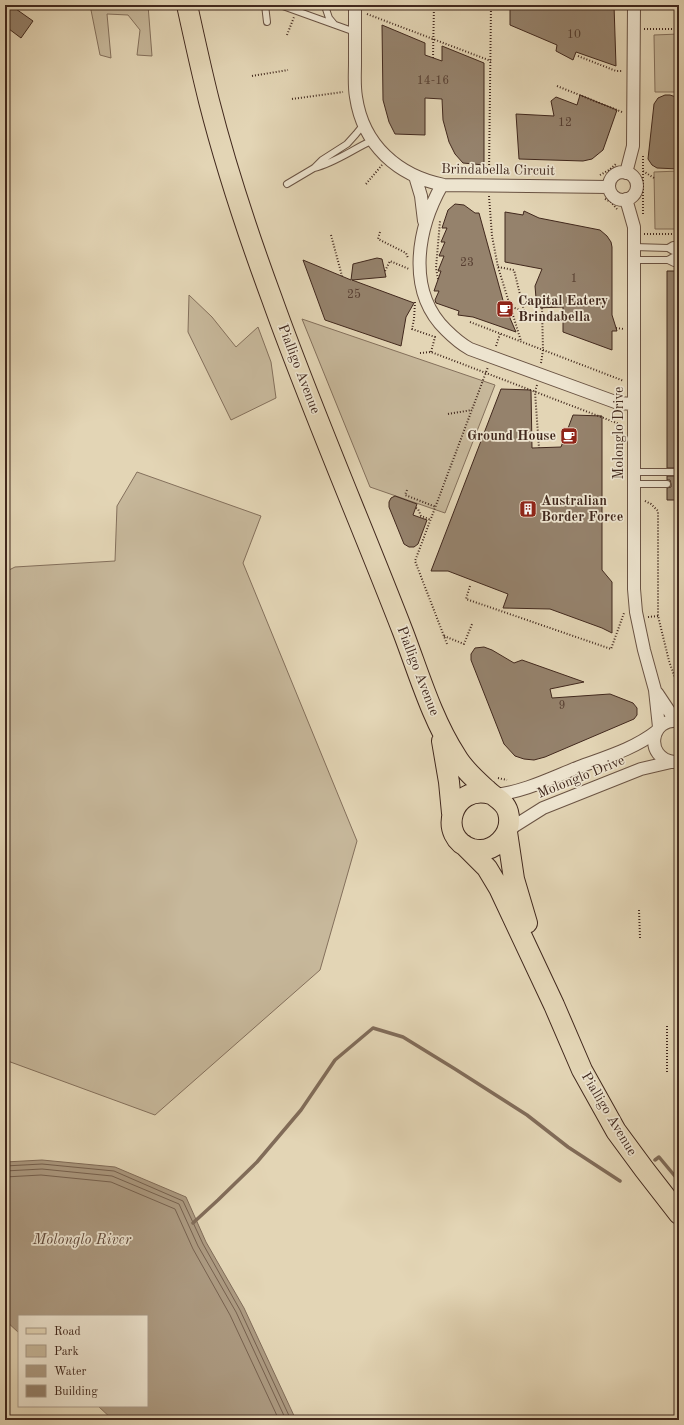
<svg xmlns="http://www.w3.org/2000/svg" width="684" height="1425" viewBox="0 0 684 1425" font-family="'Old Standard TT',serif">
<style>
.green{fill:#c7b89b;stroke:#84705c}
.water{fill:#ac9a81;stroke:#816c59}
.lines{fill:none;stroke-linecap:round;stroke-linejoin:round}
.shore{stroke:#76614f;stroke-width:1}
.stream{stroke:#816c59;stroke-width:3.5}
.building{fill:#95826c;stroke:#41281d}
.lane-casing{stroke:#6a5343;stroke-width:8}
.street-casing{stroke:#6a5343;stroke-width:14}
.primary-casing{stroke:#41281d;stroke-width:22}
.path{stroke:#41281d;stroke-width:2;stroke-dasharray:1 2;stroke-linecap:butt}
.lane{stroke:#ede4cf;stroke-width:6}
.street{stroke:#ede4cf;stroke-width:12}
.primary{stroke:#e3d5b5;stroke-width:20}
.labels{text-anchor:middle;dominant-baseline:central;stroke-width:3.5;stroke-linejoin:round;paint-order:stroke}
.number-label{font-size:12px;fill:#563e31}
.street-label{font-size:14px;fill:#41281d;stroke:#ede4cf}
.poi-label{font-size:14px;font-weight:bold;fill:#41281d;stroke:#ede4cf;text-anchor:start}
.water-label{font-size:15px;font-style:italic;fill:#614a3b;stroke:#ede4cf}
</style>
<rect width="100%" height="100%" fill="#e3d5b5"/>
<filter id="stains"><feTurbulence type="fractalNoise" baseFrequency=".005" numOctaves="4"/><feColorMatrix values="0 0 0 0 .2 0 0 0 0 .09 0 0 0 0 .02 0 0 0 .5 -.17"/></filter>
<radialGradient id="worn" r=".72"><stop offset=".6" stop-color="#630" stop-opacity="0"/><stop offset="1" stop-color="#630" stop-opacity=".3"/></radialGradient>
<!-- green -->
<path class="green" d="M90 5H148L152 56 137 55 140 30 128 15 107 14 111 58 100 55Z
M679 34V92H655L654 35Z
M679 171V229H655L654 172Z
M189 295 212 317 236 347 258 327 271 362 276 398 231 420 188 332Z
M302 319 495 385 445 513 370 487Z
M137 472 261 516 243 563 357 841 320 970 155 1115 5 1060V572L15 567 115 561 117 506Z"/>
<!-- water -->
<path class="water" d="M42 1160 115 1167 186 1197 206 1242 244 1308 296 1420H113L98 1406H147V1316H19V1333L5 1320V1162Z"/>
<g class="lines">
<!-- shore -->
<path class="shore" d="M5 1166 42 1164 114 1171 183 1201 203 1244 240 1310 291 1420
M5 1171 42 1169 112 1176 179 1204 198 1246 236 1312 286 1420
M5 1177 41 1175 111 1182 175 1209 193 1249 230 1315 279 1420"/>
<!-- stream -->
<path class="stream" d="M655 1160 659 1157 679 1181
M193 1223 218 1200 257 1162 301 1110 335 1060 373 1028 403 1037 455 1069 527 1115 568 1147 620 1181"/>
</g>
<!-- building -->
<path class="building" d="M5 5H19L16 9 33 21 21 38 5 26Z
M510 5H614L616 66 576 52 573 60 556 51 557 45 510 25Z
M382 25 425 43V55L442 61V46L484 63V165L463 163 455 154 449 142 443 120 442 99 425 98V135L395 134 389 122 383 100Z
M580 95 617 110 603 150 592 159 583 161 519 159 516 114 554 116 551 101 556 97 577 105Z
M665 95H670L679 98V169L657 168 652 165 648 159 654 104 658 98Z
M455 204 464 205 475 213H479L504 304 516 332 473 317 458 315 459 311 436 303 435 300 439 291H434L441 271H438L444 256H439L445 242H441L447 228H442L448 210Z
M524 211 539 218 600 230 607 236 611 242 612 247V315L617 331H612V350L563 332V307L536 308V298L535 286 542 269 505 262V212L523 215Z
M377 258 382 259 386 277 352 280 414 303 406 317 401 346 325 320 303 260 351 280 353 264Z
M667 271H679V468H667Z
M501 389 531 390 532 448 561 447 573 415 602 416V570L612 582V633L602 628 550 609 503 608 508 594 448 571H431Z
M667 476H679V500H667V488L671 487V484L670 480H667Z
M395 496 417 504 413 515 427 520 418 544 414 547H409L404 544 389 507V502L391 498Z
M484 647 492 650 514 663 522 660 584 682 550 689 552 698 610 694 633 703 637 708V715L634 719 545 757 534 760 524 759 515 756 504 744 471 660V654L475 648Z"/>
<g class="lines">
<defs>
<path id="lane" d="M265 5 267 22
M280 5 355 32
M322 5 325 6 329 18 334 24
M314 168C335 163 353 149 373 140
M287 184 314 168 322 160 347 144 356 134 364 124
M634 247 668 248 673 245H679
M668 248 673 251H679
M634 260H668L673 257H679
M668 260 674 263H679
M634 472H678
M634 484H667"/>
<path id="street" d="M355 5C355 24 355 44 355 63 355 74 354 86 356 97 363 145 398 176 444 185L609 187
M609 186a14 14 0 1 1 28 0a14 14 0 1 1-28 0Z
M626 173 633 146 634 5
M415 176 421 196 424 221
M442 185C417 229 406 291 446 330 453 337 461 344 470 349L618 403 634 404
M626 199 634 227V589L636 612 644 650 655 690 659 727
M657 693 675 720
M674 762C644 758 650 717 679 721
M494 795C524 792 551 778 579 767 606 757 634 749 657 731
M508 830 543 808 641 769 671 762"/>
<path id="primary" d="M187 5C194 37 201 69 209 101 226 168 248 234 272 299 312 411 360 521 403 632 419 674 432 719 456 756 464 770 476 780 487 790 495 798 505 801 508 812 514 834 494 855 472 849 436 838 451 783 491 794
M442 741 449 782 452 813
M507 832 514 879 527 923
M464 845 487 868 499 888 554 1005 582 1070 616 1131 644 1169 679 1214"/>
</defs>
<!-- lane casing -->
<use href="#lane" class="lane-casing"/>
<!-- street casing -->
<use href="#street" class="street-casing"/>
<!-- primary casing -->
<use href="#primary" class="primary-casing"/>
<!-- path -->
<path class="path" d="M367 14 491 61
M644 29H679
M287 35 294 17
M578 56 616 71H622
M433 58 434 5
M252 76 288 70
M557 86 622 112
M292 99 343 92
M643 156V214
M643 171 654 178
M489 174 491 5
M600 175 609 170 616 164
M366 184 382 165
M489 196 492 236 498 267 521 341
M605 199 611 202 617 209
M380 232 378 239 406 253 408 258
M644 234H679
M331 235 342 276
M498 267 514 270 524 311
M385 271 390 261 409 269
M438 279 436 268 440 221
M415 302 414 319 412 329 435 337 431 352
M509 306 542 318
M470 322 624 381
M616 328 624 329
M496 346 500 334
M420 353 431 352 622 425
M541 363 543 350 542 308
M537 385 535 392 539 448
M448 414 472 410
M407 490 405 495 436 507
M645 501 651 504 658 511V616L669 661 679 689
M416 508 418 509 421 516 431 520
M470 586 466 599 611 649 624 613
M648 617 658 616
M444 636 464 644 472 624
M447 644 415 561 488 367
M498 778 507 780
M639 910 640 938
M675 938 678 895
M667 1026V1073"/>
<!-- lane -->
<use href="#lane" class="lane"/>
<!-- street -->
<use href="#street" class="street"/>
<!-- primary -->
<use href="#primary" class="primary"/>
</g>
<!-- icons -->
<defs>
<symbol id="cafe-square" viewBox="-11 -11 22 22"><rect x="-9" y="-9" width="18" height="18" rx="4" fill="#8f2418" stroke="#ede4cf"/><path d="M-5.5-4.5H6V0H3Q3 3.5 0 3.5H-2.5Q-5.5 3.5-5.5 0ZM3-3.2v2h1.7v-2ZM-6 4.5H4V6H-6Z" fill="#fff"/></symbol>
<symbol id="building-square" viewBox="-11 -11 22 22"><rect x="-9" y="-9" width="18" height="18" rx="4" fill="#8f2418" stroke="#ede4cf"/><path d="M-4-6H4V6H1V3H-1V6H-4ZM-2.5-4.3h1.7v1.8h-1.7ZM.8-4.3h1.7v1.8H.8ZM-2.5-1h1.7V.8h-1.7ZM.8-1h1.7V.8H.8Z" fill="#fff"/></symbol>
</defs>
<g fill-rule="evenodd">
<use href="#cafe-square" x="495" y="299" width="20" height="20"/>
<use href="#cafe-square" x="559" y="426" width="20" height="20"/>
<use href="#building-square" x="518" y="499" width="20" height="20"/>
</g>
<g class="labels">
<!-- number labels -->
<g class="number-label">
<text x="574" y="35">10</text>
<text x="433" y="81">14-16</text>
<text x="565" y="123">12</text>
<text x="467" y="263">23</text>
<text x="574" y="279">1</text>
<text x="354" y="295">25</text>
<text x="562" y="706">9</text>
</g>
<!-- street labels -->
<g class="street-label">
<text transform="translate(498 170) rotate(1)">Brindabella Circuit</text>
<text transform="translate(299 369) rotate(69)">Pialligo Avenue</text>
<text transform="translate(619 433) rotate(-90)">Molonglo Drive</text>
<text transform="translate(418 671) rotate(69)">Pialligo Avenue</text>
<text transform="translate(581 777) rotate(-22)">Molonglo Drive</text>
<text transform="translate(609 1114) rotate(59)">Pialligo Avenue</text>
</g>
<!-- poi labels -->
<g class="poi-label">
<text x="518" y="301">Capital Eatery<tspan x="518" dy="16">Brindabella</tspan></text>
<text x="556" y="436" text-anchor="end">Ground House</text>
<text x="541" y="501">Australian<tspan x="541" dy="16">Border Force</tspan></text>
</g>
<!-- water labels -->
<g class="water-label">
<text x="82" y="1240">Molonglo River</text>
</g>
</g>
<!-- margin -->
<rect width="684" height="1425" fill="none" stroke="#e3d5b5" stroke-width="20"/>
<rect x="6" y="6" width="672" height="1413" fill="none" stroke="#41281d" stroke-width="2"/>
<rect x="10" y="10" width="664" height="1405" fill="none" stroke="#41281d"/>
<!-- legend -->
<rect x="18" y="1315" width="130" height="92" fill="#ede4cf" stroke="#a89988"/>
<rect x="26" y="1328" width="20" height="6" fill="#e3d5b5" stroke="#a89988"/>
<text x="54" y="1335" font-size="12" fill="#41281d">Road</text>
<rect x="26" y="1345" width="20" height="12" fill="#c7b89b" stroke="#a89988"/>
<text x="54" y="1355" font-size="12" fill="#41281d">Park</text>
<rect x="26" y="1365" width="20" height="12" fill="#ac9a81" stroke="#a89988"/>
<text x="54" y="1375" font-size="12" fill="#41281d">Water</text>
<rect x="26" y="1385" width="20" height="12" fill="#95826c" stroke="#a89988"/>
<text x="54" y="1395" font-size="12" fill="#41281d">Building</text>
<rect width="100%" height="100%" filter="url(#stains)"/>
<rect width="100%" height="100%" fill="url(#worn)"/>
</svg>
